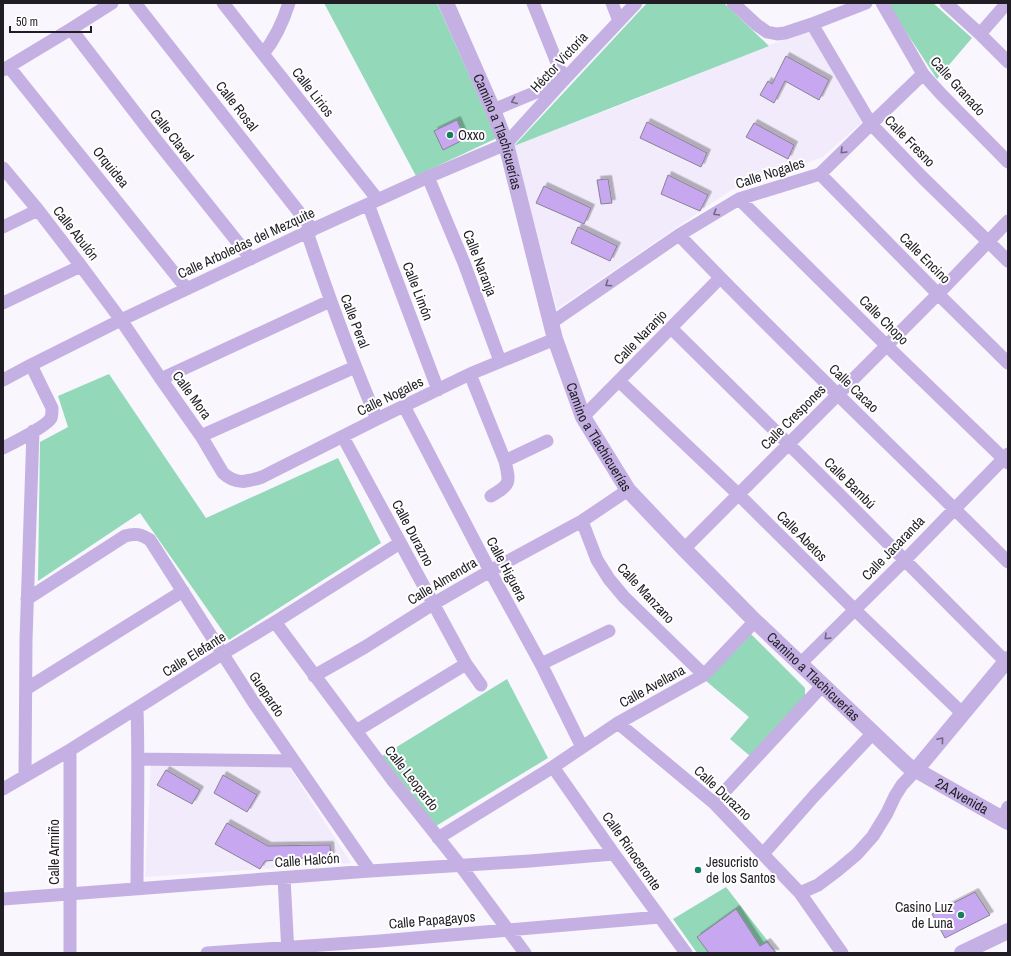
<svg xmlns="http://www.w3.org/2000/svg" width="1011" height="956" viewBox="0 0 1011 956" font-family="'Archivo Narrow',sans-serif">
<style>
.built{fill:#f2ebfb}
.green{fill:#93d9b9}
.building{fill:#c7a8f0;stroke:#888192;filter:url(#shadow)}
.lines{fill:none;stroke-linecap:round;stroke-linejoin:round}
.minor{stroke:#c5b0e3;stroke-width:13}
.tertiary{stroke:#c5b0e3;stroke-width:16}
.oneway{stroke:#726684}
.poi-dot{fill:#15805b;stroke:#fff;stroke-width:1.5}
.labels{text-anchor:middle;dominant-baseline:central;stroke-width:4;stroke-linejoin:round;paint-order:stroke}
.street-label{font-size:14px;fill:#201d24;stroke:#fff}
.poi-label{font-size:14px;fill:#201d24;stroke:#fff;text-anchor:start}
</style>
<defs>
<filter id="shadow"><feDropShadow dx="3.5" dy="-3.5" stdDeviation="0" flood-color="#0004"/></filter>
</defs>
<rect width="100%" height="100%" fill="#f9f6fe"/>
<!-- built -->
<path class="built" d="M809 31 862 122 823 157 733 189 557 309 514 146 647 95 764 47Z
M151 763 288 765 351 863 145 877Z"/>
<!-- green -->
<path class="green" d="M324 3H437L497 138 416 176Z
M647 3H724L769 46 514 146Z
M887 3H933L972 38 937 79Z
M109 374 206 518 338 458 381 543 229 640 140 513 38 581 40 442 68 427 58 396Z
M751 634 805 688V696L750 756 730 739 749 717 706 681Z
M507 679 548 758 436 826 382 756Z
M726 887 777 953H697L673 919Z"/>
<!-- building -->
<path class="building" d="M786 56 829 80 819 100 785 81 774 103 760 95 768 81 772 84Z
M457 120 465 139 443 150 434 131Z
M647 122 707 153 701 167 640 138Z
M754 123 794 145 788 159 746 137Z
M668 175 708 195 700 211 661 194Z
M608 179 612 203 601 204 597 180Z
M544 186 591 208 584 224 536 203Z
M578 227 617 246 610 261 571 243Z
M166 770 200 790 192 804 157 785Z
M223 775 257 795 247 812 214 793Z
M227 823 268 846 330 845 331 856 265 861 260 869 215 844Z
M975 892 990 915 945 938 932 914Z
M736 909 760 946 767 942 776 953H709L697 937Z"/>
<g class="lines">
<!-- minor -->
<path class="minor" d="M135 3 313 230
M223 3 378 200
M533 3 564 80
M612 3 619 21
M733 3 757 25 767 32 777 34 785 33 812 24 866 3
M882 3 923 74 941 94 1008 162
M946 3 980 34 1008 62
M812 24 871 124 922 177 1008 261
M71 29 157 141 251 259
M980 34 1007 3
M263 54C276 38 283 22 289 3
M9 67 187 289
M3 70 71 29 112 3
M493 110 558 83
M3 168 38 210 81 266 121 320 161 379 201 436 223 473C236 485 247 482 262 477L377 419 470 374 555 339
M820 174 938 294 1008 363
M428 177 464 263 500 361
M739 199 887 346 1008 463
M368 204 438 390
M3 227 38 210
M307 232C328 295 351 358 377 419
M679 235C786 347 899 453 1008 562
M3 303 81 266
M551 323 679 235 739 199 820 174 871 124 923 74
M671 328 840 495 1006 662
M470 374 505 461C510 483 511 484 491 496
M161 379 330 301
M3 380 31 365 121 320 307 232 428 177 506 144 562 82 636 3
M619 381 739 495 855 610 963 714
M404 406 490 571 541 664 582 747
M583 417 720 278
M201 436 355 367
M343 437 466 664 481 685
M3 448C13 443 47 426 51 418 52 415 52 411 52 408L31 365
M505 461 547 441
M582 521 597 560 609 579 624 597 704 675
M684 549 938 294 1008 221
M27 599 125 536C135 533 141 534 150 540L254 703 370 871
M275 622 394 782 460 865 525 953
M541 664 609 631
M800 664 905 560 1008 454
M314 676 365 647 433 604 490 571 582 521 628 490
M26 689 183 591
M618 723 714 803 800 893 842 953
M356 731 466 664
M70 750V953
M138 759 294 761
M553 767 614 854 686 953
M25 776 26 640 33 431
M3 789 70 750 137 708 222 654 275 622 400 543
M714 803 763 750 823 685
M1003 819 1008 807
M438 838 553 767 618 723 704 675 755 621
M763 854 814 796 873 733
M284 878 288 953
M137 889C137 829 139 769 137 708
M800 893 818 885 838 870 857 854 873 836 887 813 895 796 902 785 916 770
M3 899 370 871 530 861 614 854
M207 953 380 941 660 917"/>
<!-- tertiary -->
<g class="tertiary">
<path id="s1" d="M446 3 493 110 506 144 555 339 583 417 628 490 684 549 755 621 907 765 911 768 916 770 1008 822"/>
<path d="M916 770 1008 659"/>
<path d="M962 953 1008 931"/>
</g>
</g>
<!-- one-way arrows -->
<defs><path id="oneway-chevron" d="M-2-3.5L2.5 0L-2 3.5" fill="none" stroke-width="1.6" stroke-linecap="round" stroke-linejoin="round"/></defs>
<g class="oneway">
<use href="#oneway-chevron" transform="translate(514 101) rotate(158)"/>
<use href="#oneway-chevron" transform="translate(843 151) rotate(135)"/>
<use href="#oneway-chevron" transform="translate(716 213) rotate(149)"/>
<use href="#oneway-chevron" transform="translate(608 284) rotate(146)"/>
<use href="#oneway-chevron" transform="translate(827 637) rotate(136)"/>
<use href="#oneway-chevron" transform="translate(941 740) rotate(-50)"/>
</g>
<!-- markers -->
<g class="poi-dot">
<circle cx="450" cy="135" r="4"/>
<circle cx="698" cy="870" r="4"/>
<circle cx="961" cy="915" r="4"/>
</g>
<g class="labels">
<!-- street labels -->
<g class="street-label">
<text transform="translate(559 62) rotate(-47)">Héctor Victoria</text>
<text transform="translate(958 86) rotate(48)">Calle Granado</text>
<text transform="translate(313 92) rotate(52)">Calle Lirios</text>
<text transform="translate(237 106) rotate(52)">Calle Rosal</text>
<text stroke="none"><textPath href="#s1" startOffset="139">Camino a Tlachicuerías</textPath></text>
<text transform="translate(172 135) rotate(52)">Calle Clavel</text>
<text transform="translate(910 141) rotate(46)">Calle Fresno</text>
<text transform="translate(111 167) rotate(51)">Orquidea</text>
<text transform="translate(770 173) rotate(-18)">Calle Nogales</text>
<text transform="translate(76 233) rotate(52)">Calle Abulón</text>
<text transform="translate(246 243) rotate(-25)">Calle Arboledas del Mezquite</text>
<text transform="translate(925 258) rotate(45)">Calle Encino</text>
<text transform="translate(480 263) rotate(69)">Calle Naranja</text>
<text transform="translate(418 291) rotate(69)">Calle Limón</text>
<text transform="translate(884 320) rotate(45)">Calle Chopo</text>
<text transform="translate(355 321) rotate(69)">Calle Peral</text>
<text transform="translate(640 337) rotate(-46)">Calle Naranjo</text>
<text transform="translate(854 388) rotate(44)">Calle Cacao</text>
<text transform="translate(192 395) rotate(54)">Calle Mora</text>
<text transform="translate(390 396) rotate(-26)">Calle Nogales</text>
<text transform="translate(793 417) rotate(-45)">Calle Crespones</text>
<text stroke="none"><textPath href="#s1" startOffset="462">Camino a Tlachicuerías</textPath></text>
<text transform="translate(850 483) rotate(45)">Calle Bambú</text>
<text transform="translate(413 533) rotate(62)">Calle Durazno</text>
<text transform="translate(802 536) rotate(45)">Calle Abetos</text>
<text transform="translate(893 548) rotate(-46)">Calle Jacaranda</text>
<text transform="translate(507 569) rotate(62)">Calle Higuera</text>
<text transform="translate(442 581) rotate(-31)">Calle Almendra</text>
<text transform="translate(646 593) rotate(47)">Calle Manzano</text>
<text transform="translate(194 654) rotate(-32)">Calle Elefante</text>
<text stroke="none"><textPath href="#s1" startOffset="786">Camino a Tlachicuerías</textPath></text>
<text transform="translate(652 686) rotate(-29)">Calle Avellana</text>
<text transform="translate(267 694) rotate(56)">Guepardo</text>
<text transform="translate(412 778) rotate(52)">Calle Leopardo</text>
<text transform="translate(723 793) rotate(43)">Calle Durazno</text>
<text stroke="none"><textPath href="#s1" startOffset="978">2A Avenida</textPath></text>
<text transform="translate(632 851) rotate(55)">Calle Rinoceronte</text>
<text transform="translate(54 852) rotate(-90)">Calle Armiño</text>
<text transform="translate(307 860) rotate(-4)">Calle Halcón</text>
<text transform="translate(432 920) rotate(-5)">Calle Papagayos</text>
</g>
<!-- poi labels -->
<g class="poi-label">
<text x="458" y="135">Oxxo</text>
<text x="706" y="862">Jesucristo<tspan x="706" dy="16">de los Santos</tspan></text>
<text x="953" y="907" text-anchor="end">Casino Luz<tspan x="953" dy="16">de Luna</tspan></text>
</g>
</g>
<!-- border -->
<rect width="1011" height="956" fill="none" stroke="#201d24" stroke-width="8"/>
<!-- scale -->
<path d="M10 26v6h81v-6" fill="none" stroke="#201d24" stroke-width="2"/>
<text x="16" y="26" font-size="12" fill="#201d24" stroke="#ffffff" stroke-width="3" paint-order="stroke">50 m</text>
</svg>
